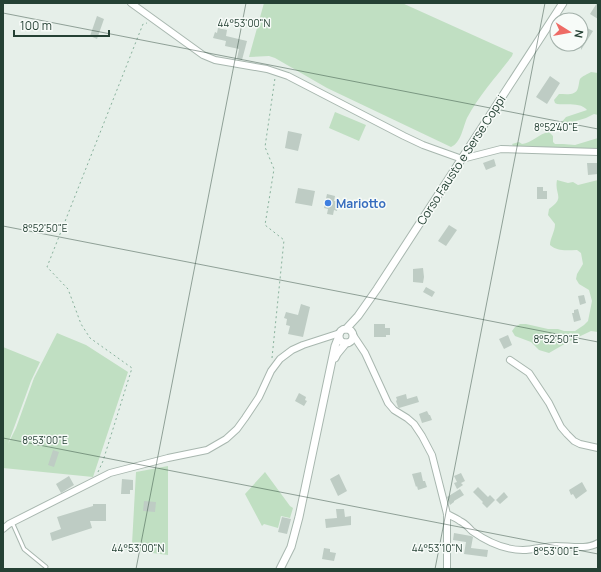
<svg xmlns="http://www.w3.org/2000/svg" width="601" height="572" viewBox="0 0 601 572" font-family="Manrope,sans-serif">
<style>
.green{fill:#c0dfc2}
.building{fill:#beccc4}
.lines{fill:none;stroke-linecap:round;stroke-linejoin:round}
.service-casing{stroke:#a8b7af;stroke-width:5}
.minor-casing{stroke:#a8b7af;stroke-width:8}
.tertiary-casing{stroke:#a8b7af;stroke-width:9}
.path{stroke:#88b19c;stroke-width:1;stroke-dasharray:2 3;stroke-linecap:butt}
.service{stroke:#fff;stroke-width:3}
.minor{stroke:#fff;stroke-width:6}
.tertiary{stroke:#fff;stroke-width:7}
.ticks{fill:none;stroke:#254134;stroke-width:1;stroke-opacity:0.45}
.shop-dot{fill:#3f7fe0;stroke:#f7fbf8;stroke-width:1.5}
.labels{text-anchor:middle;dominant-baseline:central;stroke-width:3;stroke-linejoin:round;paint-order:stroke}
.street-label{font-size:12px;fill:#254134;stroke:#f7fbf8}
.shop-label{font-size:12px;font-weight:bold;fill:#366cbe;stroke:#f7fbf8;text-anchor:start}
.ticks-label{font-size:10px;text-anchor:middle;fill:#254134;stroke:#f7fbf8;stroke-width:3;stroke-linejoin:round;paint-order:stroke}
</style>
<rect width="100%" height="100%" fill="#e6efe9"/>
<!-- green -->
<path class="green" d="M264 3H402L513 53 512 56C497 76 479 95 467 118 463 127 461 143 451 147L327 88 275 58 269 56 249 57Z
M591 72 598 73V115L594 114 586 118 563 125 560 124 566 117 587 110C581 102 566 105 557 104L555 103 554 100 559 94C566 94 576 96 578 88 579 85 579 81 580 79 582 76 588 74 591 72Z
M335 112 366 125 359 141 329 128Z
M549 132 553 136V142L555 144H563L575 145 598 138V149H587L513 146 512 144 519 142 522 144C532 143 538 134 549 132Z
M557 180 568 183 573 182 578 185 598 180V332L591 331 568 342 549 353 539 350 531 342 515 336 512 331 515 327 520 324H526L548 329H558L564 331H575L584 325 588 321 592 301 589 290 579 284 576 279 577 274 583 264 581 253 577 250C567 250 558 252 550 245 550 238 555 232 555 224L548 215 549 209C566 197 554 195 557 180Z
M57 333 86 345 128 372 93 477 3 468V347L40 362 31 381 8 444 16 428 34 378Z
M168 466V555L113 548 117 546 132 544 136 472Z
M265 472 290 506 293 508 290 518 281 516 278 528 264 524 262 526 245 494Z"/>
<!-- building -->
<path class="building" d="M597 3H598V19L590 14Z
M97 16 104 19 97 39 90 36Z
M585 27 593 31 581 50V34Z
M218 28 227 30 226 36 247 41 242 60 237 59 239 49 225 46 226 41 213 38 215 32 217 33Z
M550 76 560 83 547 104 536 97Z
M288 131 302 134 298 151 285 148Z
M494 159 496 166 486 170 483 163Z
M587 163H598V174L588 175Z
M537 187H543V191H547V199H537Z
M298 188 315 191 312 206 295 203Z
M327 194 335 196 334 201H338L337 211 334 210 333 215 327 214 328 209 324 208Z
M449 225 457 230 446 246 438 241Z
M423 268 424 277 423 283 413 282V269Z
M426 287 435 292 432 297 423 292Z
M584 295 586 303 580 305 578 296Z
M301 304 310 307 303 337 288 334 290 326 286 325 287 319 284 318 286 312 298 315Z
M578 309 581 320 574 322 572 313H574V310Z
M374 324H385V328H390V335H386V337H374Z
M508 335 512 345 504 349 499 339Z
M299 393 306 397 305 400 307 401 304 406 295 401Z
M406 394 407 399 417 396 419 402 399 408 398 407 396 401 397 400 396 397Z
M427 411 429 415H430L432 420 422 423 419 414Z
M53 450 59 452 54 467 48 465Z
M421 472 423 481H425L427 487 418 490 417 486 416 487 412 474Z
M461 473 465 481 461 483 463 485 457 489 454 483 457 482 454 476Z
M339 474 347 491 338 496 330 479Z
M69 476 74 485 61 493 56 484Z
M122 479 133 480V490H130V494H121Z
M582 482 587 491 576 499 573 494 571 495 569 490Z
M478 487 488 497 490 495 495 500 487 508 482 503 483 502 473 492Z
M460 489 464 495 454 501V502L450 505 447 497Z
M504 492 508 497 500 504 496 500Z
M144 501 156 502 155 512 143 511Z
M93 504H106V521H90L92 528 52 541 50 533 61 529 57 517 93 506Z
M336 509H344L345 517 351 516V525L326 528 325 519 337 518Z
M282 517 291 519 287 534 278 532Z
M454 533 471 536 473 537 471 548 488 550 487 557 464 554 466 542 453 540Z
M324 548 330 549V552L336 553 334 561 322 559Z"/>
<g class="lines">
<defs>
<path id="service" d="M12 522 24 549 46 567"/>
<path id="minor" d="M131 3 203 55 215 60 267 69 288 76 404 136 423 145 462 159 501 149 598 152
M353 335 365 353 388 403 394 410 407 418 414 424 422 436 432 455 447 514V569
M510 360 529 373 549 403 561 427 567 434 574 441 580 444 598 448
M447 514C451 516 456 518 460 521 465 523 468 527 472 531 486 541 504 550 523 550 534 550 545 546 556 546 570 546 586 550 598 543
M3 529 9 524 110 473 168 458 207 450 226 439 237 429 245 418 259 397 271 371 280 359 292 350 303 345 340 333"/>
<path id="tertiary" d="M346 329 358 316 377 289 563 3
M339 336a7 7 0 1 1 14 0a7 7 0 1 1-14 0Z
M335 358 337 354 346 343
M280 569 291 547 299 517 335 346 339 336"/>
</defs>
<!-- service casing -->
<use href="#service" class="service-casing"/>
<!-- minor casing -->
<use href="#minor" class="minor-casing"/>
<!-- tertiary casing -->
<use href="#tertiary" class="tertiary-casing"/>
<!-- path -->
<path class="path" d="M272 358 284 240 265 225 274 169 265 147 275 78
M98 472 103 461 132 368 90 338 81 324 68 289 47 267 143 24 147 23"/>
<!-- service -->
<use href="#service" class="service"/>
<!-- minor -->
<use href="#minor" class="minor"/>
<!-- tertiary -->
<use href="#tertiary" class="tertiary"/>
</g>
<!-- ticks -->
<path class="ticks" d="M3 13 598 129M3 226 598 342M3 438 598 554M136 569 246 3M435 569 545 3"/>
<!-- markers -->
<circle class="shop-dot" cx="328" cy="203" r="4"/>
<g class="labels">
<!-- street labels -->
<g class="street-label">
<text transform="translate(461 160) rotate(-57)">Corso Fausto e Serse Coppi</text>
</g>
<!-- shop labels -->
<g class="shop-label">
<text x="336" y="203">Mariotto</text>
</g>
</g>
<g class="ticks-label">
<text x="244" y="27">44°53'00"N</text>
<text x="556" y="131">8°52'40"E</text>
<text x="45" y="232">8°52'50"E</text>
<text x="556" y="343">8°52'50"E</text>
<text x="45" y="444">8°53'00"E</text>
<text x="138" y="552">44°53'00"N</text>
<text x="437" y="552">44°53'10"N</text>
<text x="556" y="555">8°53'00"E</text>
</g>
<!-- border -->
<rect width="601" height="572" fill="none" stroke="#254134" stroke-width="8"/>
<!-- north arrow -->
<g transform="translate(569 32) rotate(101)"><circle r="19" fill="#f7fbf8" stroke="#a3b1aa"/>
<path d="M0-3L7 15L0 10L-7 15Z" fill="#ee6b65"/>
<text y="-6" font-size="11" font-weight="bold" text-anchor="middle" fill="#254134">N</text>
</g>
<!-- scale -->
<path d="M14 30v6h95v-6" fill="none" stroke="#254134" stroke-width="2"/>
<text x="20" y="30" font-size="12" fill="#254134" stroke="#f7fbf8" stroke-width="3" paint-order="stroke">100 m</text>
</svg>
